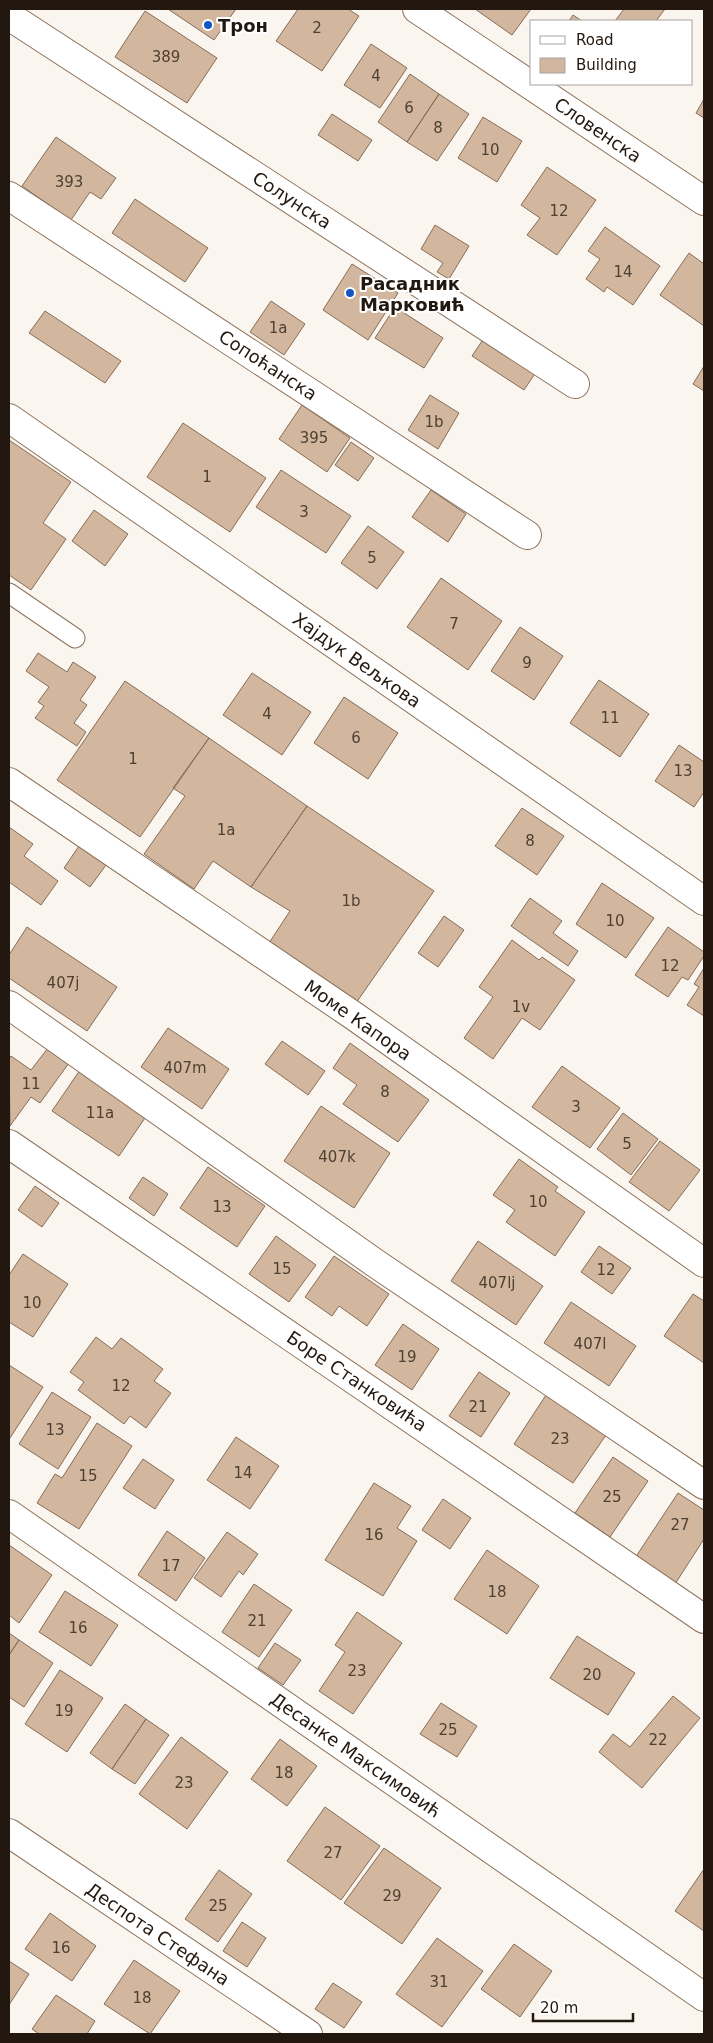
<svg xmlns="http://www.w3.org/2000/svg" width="713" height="2043" viewBox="0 0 713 2043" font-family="'DejaVu Sans',sans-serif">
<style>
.building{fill:#d2b69e;stroke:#866d57}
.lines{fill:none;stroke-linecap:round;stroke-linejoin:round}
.service-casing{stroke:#8d735d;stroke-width:21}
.minor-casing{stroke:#8d735d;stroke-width:30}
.service{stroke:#fff;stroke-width:19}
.minor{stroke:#fff;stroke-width:28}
.poi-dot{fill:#1357c2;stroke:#fff;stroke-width:2}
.labels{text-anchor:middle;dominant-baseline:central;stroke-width:4;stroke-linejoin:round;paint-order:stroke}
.number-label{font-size:15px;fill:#4e4033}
.poi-label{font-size:18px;font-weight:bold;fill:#22180f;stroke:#fff;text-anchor:start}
.street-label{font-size:18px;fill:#22180f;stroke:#fff}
</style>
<rect width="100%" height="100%" fill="#fbf5f0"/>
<!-- building -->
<path class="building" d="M168 9H236L214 40Z
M298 9H348L359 16 322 71 276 41Z
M475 9H531L512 35Z
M624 9H665L656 21H615Z
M145 11 217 58 187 103 115 57Z
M573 15 582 21H569Z
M371 44 407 68 380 108 344 85Z
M410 74 439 94 407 142 378 122Z
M439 94 469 114 437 161 407 142Z
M704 99V118L696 113Z
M332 114 372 140 358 161 318 135Z
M483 117 522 141 497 182 458 158Z
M56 137 116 178 101 199 90 192 71 220 22 186Z
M547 167 596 200 557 255 527 235 540 218 521 205Z
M135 199 208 248 185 282 112 233Z
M435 225 469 246 449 279 437 272 443 263 421 249Z
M605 227 660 266 633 305 607 287 604 292 586 279 600 259 588 251Z
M689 253 704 264V326L660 295Z
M352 264 398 293 368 340 323 310Z
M271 301 305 324 284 355 250 332Z
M395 307 443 338 424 368 375 338Z
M45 311 121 361 105 383 29 333Z
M484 338 536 372 524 390 472 356Z
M704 366V391L693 384Z
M430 395 459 413 438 449 408 430Z
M302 405 350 438 327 472 279 439Z
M183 423 266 478 230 532 147 477Z
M9 440 71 482 43 523 66 539 31 590 9 575Z
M351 442 374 458 358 481 335 465Z
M281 470 351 516 326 553 256 507Z
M431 490 466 514 448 542 412 517Z
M94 510 128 534 105 566 72 541Z
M368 526 404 552 377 589 341 563Z
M441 578 502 621 468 670 407 627Z
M520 627 563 656 534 700 491 671Z
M38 653 67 672 73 662 96 677 80 700 87 705 74 723 86 732 77 746 35 718 44 706 38 702 49 687 26 671Z
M252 673 311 712 282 755 223 715Z
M599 680 649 714 620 757 570 723Z
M125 681 209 738 140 837 57 780Z
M344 697 398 733 368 779 314 743Z
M209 738 307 806 251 887 213 861 194 889 144 854 185 796 173 788Z
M679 745 704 762V792L694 807 655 781Z
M307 806 434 891 356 1003 269 943 290 911 251 887Z
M522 808 564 836 537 875 495 846Z
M9 827 33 844 24 856 58 881 41 905 9 882Z
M79 846 106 865 90 887 64 868Z
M602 883 654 918 626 958 576 924Z
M530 898 562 921 553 933 578 951 568 966 511 926Z
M444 916 464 930 438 967 418 953Z
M27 927 117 987 87 1031 9 978V955Z
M668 927 704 952V956L688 980 682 977 668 997 635 975Z
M512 940 539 960 542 957 575 980 540 1030 522 1018 493 1059 464 1038 493 997 479 987Z
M704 968V1016L687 1005 699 987 694 984Z
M168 1028 229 1069 202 1109 141 1067Z
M282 1041 325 1071 308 1095 265 1064Z
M350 1043 429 1100 398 1142 343 1104 357 1085 333 1068Z
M48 1048 69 1063 40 1103 31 1097 10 1126 9 1059 11 1056 31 1070Z
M562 1066 620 1108 590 1148 532 1107Z
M80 1070 147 1115 119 1156 52 1111Z
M321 1106 390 1153 354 1208 284 1161Z
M623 1113 658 1139 631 1175 597 1149Z
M660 1141 700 1170 669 1211 629 1182Z
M519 1159 558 1187 555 1191 585 1212 555 1256 506 1222 515 1210 493 1195Z
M208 1167 265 1206 237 1247 180 1208Z
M143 1177 168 1194 154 1216 129 1198Z
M35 1186 59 1203 42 1227 18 1210Z
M276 1236 316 1265 289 1302 249 1274Z
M478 1241 543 1286 516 1325 451 1281Z
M599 1246 631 1268 612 1294 581 1272Z
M23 1254 68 1284 33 1337 9 1322V1275Z
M334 1256 389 1294 367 1326 339 1306 332 1316 305 1297Z
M693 1294 704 1301V1363L664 1336Z
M571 1302 636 1346 609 1386 544 1343Z
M403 1324 439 1349 412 1390 375 1365Z
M96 1337 112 1349 121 1338 163 1369 154 1381 171 1393 146 1428 130 1416 124 1424 78 1390 84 1382 70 1372Z
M9 1365 43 1387 10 1438 9 1436Z
M479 1372 510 1393 481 1437 449 1416Z
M52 1392 91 1417 58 1469 19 1444Z
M546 1395 606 1435 573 1483 514 1444Z
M97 1423 132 1446 79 1529 37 1503 55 1474 62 1478Z
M236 1437 279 1466 250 1509 207 1480Z
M613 1457 648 1481 610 1537 575 1513Z
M143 1459 174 1480 155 1509 123 1488Z
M374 1483 411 1506 397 1528 417 1541 383 1596 325 1560Z
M678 1493 704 1510V1539L675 1584 635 1558Z
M443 1499 471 1518 450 1549 422 1530Z
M167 1531 205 1558 176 1601 138 1575Z
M227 1532 258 1554 243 1575 239 1571 221 1597 194 1578Z
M9 1545 52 1575 19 1623 9 1615Z
M487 1550 539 1586 507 1634 454 1599Z
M254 1584 292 1610 259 1657 222 1632Z
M65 1591 118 1625 91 1666 39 1632Z
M357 1612 402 1643 353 1714 319 1691 345 1652 335 1645Z
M9 1633 19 1640 9 1655Z
M577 1636 635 1673 608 1715 550 1678Z
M19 1640 53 1663 24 1707 9 1697V1655Z
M275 1643 301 1660 283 1685 258 1668Z
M60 1670 103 1698 67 1752 25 1724Z
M673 1696 700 1718 642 1788 599 1752 613 1734 630 1747Z
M441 1703 477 1726 457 1757 420 1734Z
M125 1704 146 1719 112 1769 90 1753Z
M146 1719 169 1735 135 1784 112 1769Z
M181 1737 228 1772 187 1829 139 1794Z
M280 1739 317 1766 287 1806 251 1779Z
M325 1807 380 1846 341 1900 287 1861Z
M384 1848 441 1888 402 1944 344 1903Z
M704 1869V1931L675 1911Z
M219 1870 252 1894 218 1942 185 1919Z
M50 1913 96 1946 72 1981 25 1949Z
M242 1922 266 1938 247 1967 223 1951Z
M437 1938 483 1971 442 2027 396 1994Z
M514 1944 552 1971 520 2017 481 1989Z
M134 1960 180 1991 150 2034 104 2004Z
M9 1961 29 1974 9 2005Z
M333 1983 362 2002 344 2028 315 2009Z
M56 1995 95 2021 87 2034H39L32 2029Z"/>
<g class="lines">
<defs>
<path id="service" d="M9 593 75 638"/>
<path id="minor" d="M417 9 704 201
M9 16 575 384
M9 196 527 535
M9 418 704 901
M9 782 354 1016 704 1263
M9 1005 375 1263 704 1485
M9 1144 704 1619
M9 1514 704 1997
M9 1833 308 2034"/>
</defs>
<!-- service casing -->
<use href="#service" class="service-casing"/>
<!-- minor casing -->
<use href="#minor" class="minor-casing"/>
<!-- service -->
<use href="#service" class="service"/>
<!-- minor -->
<use href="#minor" class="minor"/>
</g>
<!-- markers -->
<g class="poi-dot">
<circle cx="208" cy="25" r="5"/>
<circle cx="350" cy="293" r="5"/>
</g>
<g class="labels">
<!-- number labels -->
<g class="number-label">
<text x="317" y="28">2</text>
<text x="166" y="57">389</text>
<text x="376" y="76">4</text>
<text x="409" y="108">6</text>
<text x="438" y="128">8</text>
<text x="490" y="150">10</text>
<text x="69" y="182">393</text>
<text x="559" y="211">12</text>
<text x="623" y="272">14</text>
<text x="278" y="328">1a</text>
<text x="434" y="422">1b</text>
<text x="314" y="438">395</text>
<text x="207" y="477">1</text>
<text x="304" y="512">3</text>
<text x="372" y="558">5</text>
<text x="454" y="624">7</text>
<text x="527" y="663">9</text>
<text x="267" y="714">4</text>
<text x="610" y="718">11</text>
<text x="356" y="738">6</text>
<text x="133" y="759">1</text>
<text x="683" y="771">13</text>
<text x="226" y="830">1a</text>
<text x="530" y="841">8</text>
<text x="351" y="901">1b</text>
<text x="615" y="921">10</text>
<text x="670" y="966">12</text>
<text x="63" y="983">407j</text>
<text x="521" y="1007">1v</text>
<text x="185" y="1068">407m</text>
<text x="31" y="1084">11</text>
<text x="385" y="1092">8</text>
<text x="576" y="1107">3</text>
<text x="100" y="1113">11a</text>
<text x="627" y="1144">5</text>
<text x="337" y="1157">407k</text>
<text x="538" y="1202">10</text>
<text x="222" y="1207">13</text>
<text x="282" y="1269">15</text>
<text x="606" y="1270">12</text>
<text x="497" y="1283">407lj</text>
<text x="32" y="1303">10</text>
<text x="590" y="1344">407l</text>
<text x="407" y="1357">19</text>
<text x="121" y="1386">12</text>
<text x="478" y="1407">21</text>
<text x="55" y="1430">13</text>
<text x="560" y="1439">23</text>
<text x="243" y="1473">14</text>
<text x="88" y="1476">15</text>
<text x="612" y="1497">25</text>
<text x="680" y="1525">27</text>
<text x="374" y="1535">16</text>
<text x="171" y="1566">17</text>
<text x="497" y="1592">18</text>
<text x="257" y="1621">21</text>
<text x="78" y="1628">16</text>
<text x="357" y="1671">23</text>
<text x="592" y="1675">20</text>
<text x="64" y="1711">19</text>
<text x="448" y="1730">25</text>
<text x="658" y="1740">22</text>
<text x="284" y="1773">18</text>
<text x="184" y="1783">23</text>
<text x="333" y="1853">27</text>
<text x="392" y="1896">29</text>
<text x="218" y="1906">25</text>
<text x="61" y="1948">16</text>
<text x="439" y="1982">31</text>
<text x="142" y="1998">18</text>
</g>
<!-- poi labels -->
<g class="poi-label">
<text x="218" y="25">Трон</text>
<text x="360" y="283">Расадник<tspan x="360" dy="21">Марковић</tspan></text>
</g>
<!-- street labels -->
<g class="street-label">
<text transform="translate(598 130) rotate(34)">Словенска</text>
<text transform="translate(292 200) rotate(33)">Солунска</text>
<text transform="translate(268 365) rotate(33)">Сопоћанска</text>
<text transform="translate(357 660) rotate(35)">Хајдук Вељкова</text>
<text transform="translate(358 1020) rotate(35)">Моме Капора</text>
<text transform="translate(357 1381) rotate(34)">Боре Станковића</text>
<text transform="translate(356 1755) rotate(35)">Десанке Максимовић</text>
<text transform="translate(158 1934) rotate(34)">Деспота Стефана</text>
</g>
</g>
<!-- border -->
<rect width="713" height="2043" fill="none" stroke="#22180f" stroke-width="20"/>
<!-- legend -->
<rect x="530" y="20" width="162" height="65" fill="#ffffff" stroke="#a7a39f"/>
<rect x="540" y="36" width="25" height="8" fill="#ffffff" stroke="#a7a39f"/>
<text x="576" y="45" font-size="15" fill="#22180f">Road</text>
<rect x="540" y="58" width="25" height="15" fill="#d2b69e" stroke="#a7a39f"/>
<text x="576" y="70" font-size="15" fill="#22180f">Building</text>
<!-- scale -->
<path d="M533 2013v8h100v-8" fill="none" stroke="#22180f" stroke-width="2.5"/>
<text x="540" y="2013" font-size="15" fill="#22180f" stroke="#ffffff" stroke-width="4" paint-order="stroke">20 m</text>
</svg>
